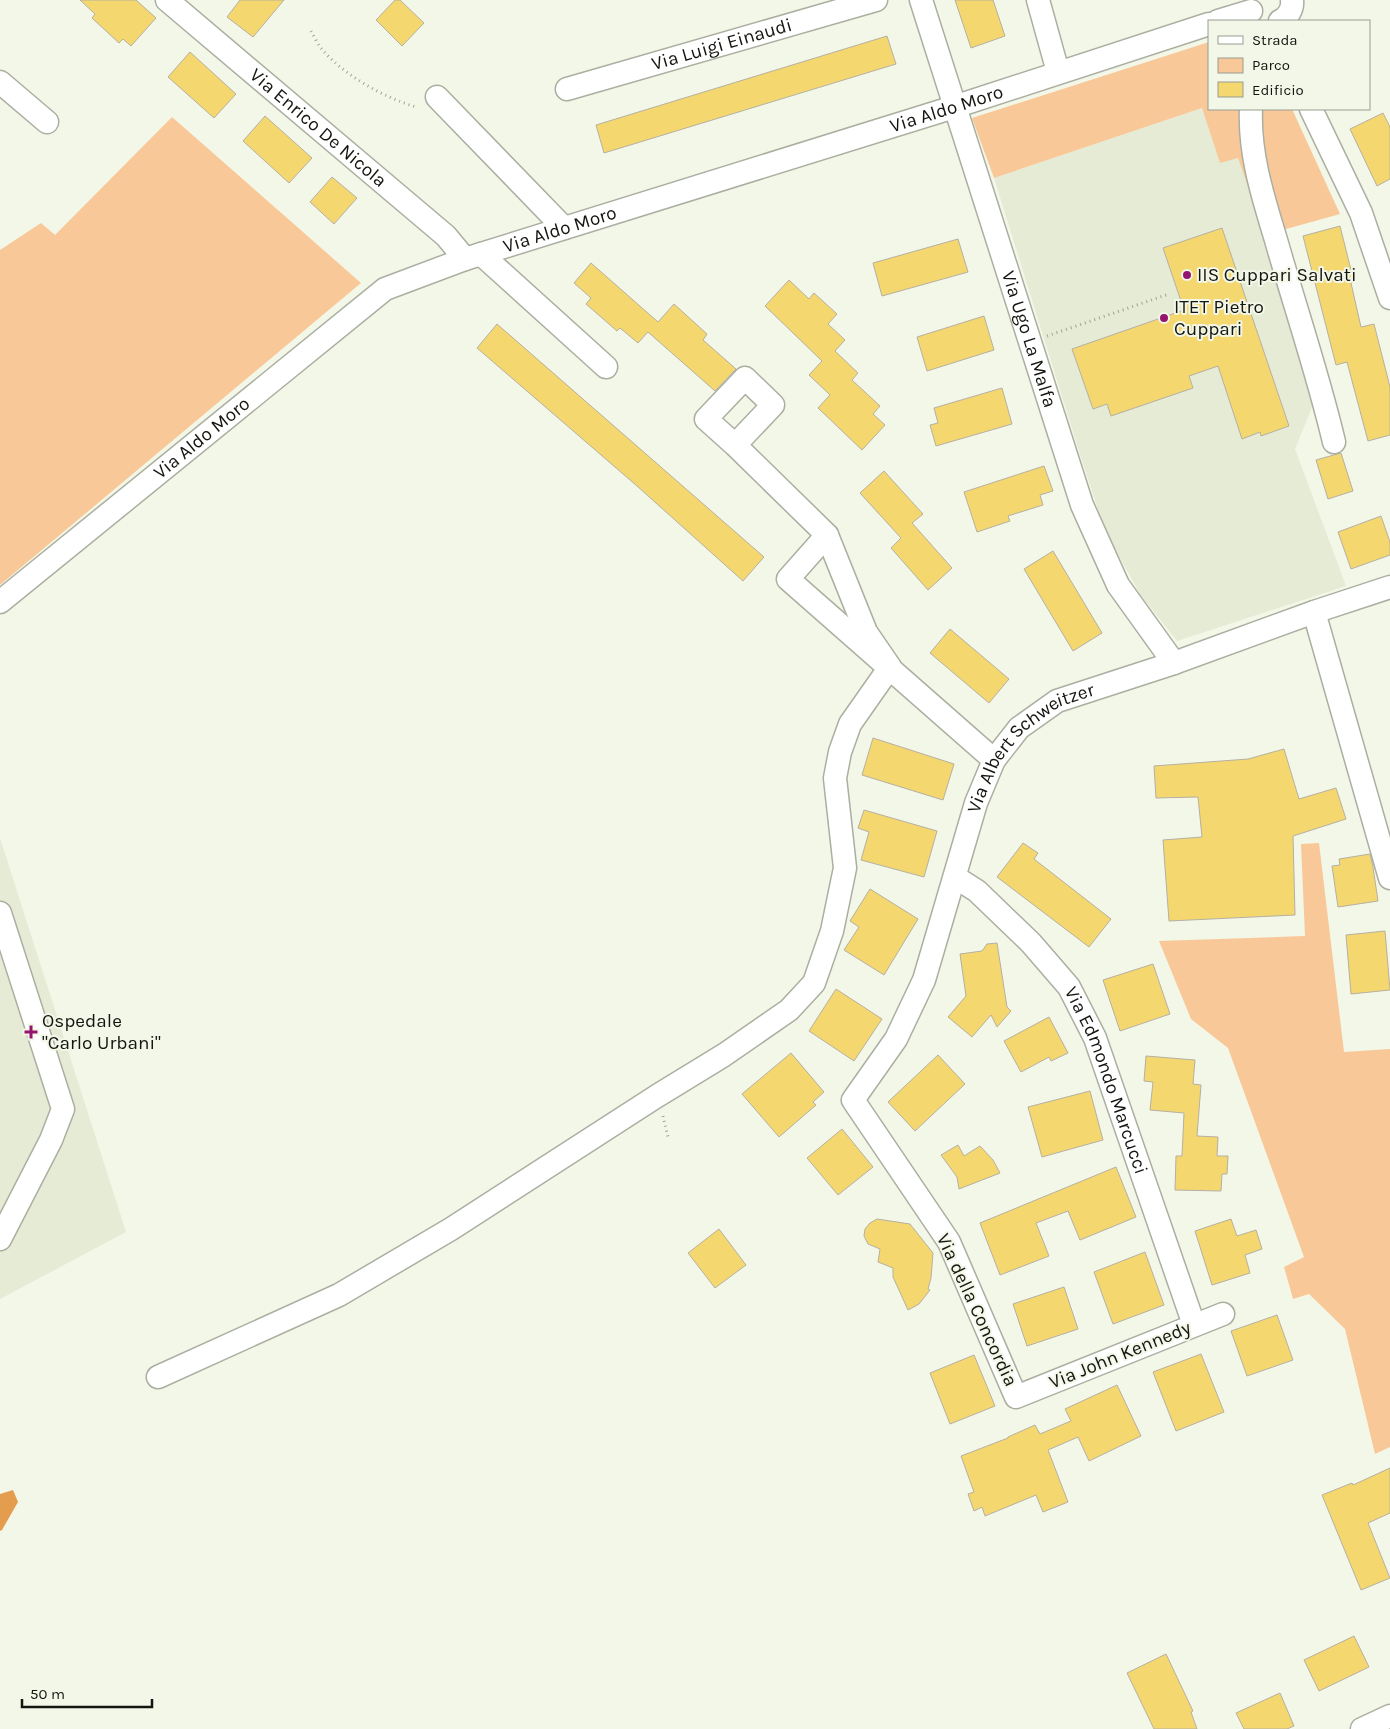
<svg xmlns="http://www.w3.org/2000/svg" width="1390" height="1729" viewBox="0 0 1390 1729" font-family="Karla,sans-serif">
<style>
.built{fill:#e5ebd5}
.green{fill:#f9c898}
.forest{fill:#e49d4f}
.building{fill:#f5d770;stroke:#b5b0a2}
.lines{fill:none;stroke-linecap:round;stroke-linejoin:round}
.minor-casing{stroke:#abafa1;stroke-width:25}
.path{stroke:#a1a499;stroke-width:3;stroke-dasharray:1 4;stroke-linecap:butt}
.minor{stroke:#fff;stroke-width:22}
.poi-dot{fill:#94146e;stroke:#f3f7e8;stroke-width:2}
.labels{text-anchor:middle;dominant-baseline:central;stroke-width:4;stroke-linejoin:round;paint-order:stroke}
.street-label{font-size:19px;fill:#131510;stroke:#f3f7e8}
.poi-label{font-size:19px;fill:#131510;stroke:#f3f7e8;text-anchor:start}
</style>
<rect width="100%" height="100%" fill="#f3f7e8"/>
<!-- built -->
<path class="built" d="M1202 108 1220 162 1238 158 1265 235 1315 400 1295 449 1346 586 1177 641 1140 594 1105 531 1079 451 994 178Z
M0 838 126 1232 0 1299Z"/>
<!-- green -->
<path class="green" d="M1209 42V109H1292L1340 214 1265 235 1238 158 1220 163 1202 108 994 178 972 118Z
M172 117 361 283 0 585V250L41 223 55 235Z
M1319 843 1344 1052 1390 1049V1447L1375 1454 1345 1329 1309 1294 1293 1299 1284 1267 1304 1257 1228 1048 1191 1019 1159 941 1305 936 1301 844Z"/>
<!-- forest -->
<path class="forest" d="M13 1490 18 1502 2 1530 0 1531V1494Z"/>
<!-- building -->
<path class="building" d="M80 0H136L156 18 131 46 123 39 119 43 92 18 95 14Z
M240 0H284L253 37 227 17Z
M395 0H400L424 23 402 46 376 20Z
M955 0H993L1005 36 971 48Z
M887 36 896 64 604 153 596 125Z
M190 52 236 94 214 118 168 77Z
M1383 113 1390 127V179L1377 186 1350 129Z
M265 116 312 158 289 183 243 141Z
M332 177 357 198 334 224 310 202Z
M1340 226 1354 282 1351 283 1361 327 1374 324 1390 387V435L1368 441 1347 362 1336 365 1303 236Z
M1222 228 1289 426 1261 436 1260 432 1242 439 1218 366 1189 376 1193 388 1111 416 1107 404 1093 409 1072 349 1184 310 1163 248Z
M958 239 968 272 882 296 873 263Z
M591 263 658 322 674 304 707 334 703 340 736 369 715 391 648 332 638 343 620 328 617 331 586 304 591 298 574 283Z
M789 280 809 299 814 293 837 314 828 324 845 340 835 351 858 373 852 380 880 406 873 414 885 425 862 450 818 408 830 395 809 375 822 361 765 306Z
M984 316 994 350 927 371 917 337Z
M497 324 764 557 743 581 637 486 477 348Z
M1002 388 1012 424 936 446 930 425 938 423 934 408Z
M1341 453 1353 491 1328 499 1316 460Z
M1044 466 1053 491 1040 495 1043 505 1008 516 1010 521 977 532 964 492Z
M884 471 923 514 912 523 952 568 928 590 891 548 901 538 860 493Z
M1381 516 1390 542V555L1351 569 1338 532Z
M1053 551 1102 633 1073 651 1024 569Z
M950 629 1009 679 989 703 930 653Z
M873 738 954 764 943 800 862 775Z
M1284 749 1299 799 1336 788 1346 819 1293 836 1295 915 1169 921 1163 840 1202 837 1198 797 1156 798 1154 766 1248 759Z
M864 810 937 831 924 877 861 860 869 832 858 828Z
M1023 843 1038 853 1034 859 1111 919 1089 947 997 877Z
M1370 854 1373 867 1378 901 1338 907 1332 866 1340 865 1339 859Z
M870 889 918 919 884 975 844 950 859 927 850 921Z
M1385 931 1390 990 1351 994 1346 935Z
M997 943 1007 1007 1011 1011 997 1027 991 1015 972 1037 948 1017 966 996 960 954 982 951 987 944Z
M1153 964 1170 1014 1120 1031 1103 980Z
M836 989 882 1019 854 1061 809 1031Z
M1049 1017 1068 1053 1051 1061 1049 1057 1021 1072 1004 1041Z
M791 1053 824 1092 813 1102 816 1105 779 1137 742 1094Z
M938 1055 965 1084 915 1131 888 1102Z
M1146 1056 1195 1060 1193 1084 1201 1085 1197 1136 1218 1137 1217 1156H1228L1227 1174H1222L1221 1191 1175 1190 1176 1156H1182L1184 1113 1150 1110 1153 1082 1144 1081Z
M1090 1091 1103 1140 1042 1157 1028 1107Z
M842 1129 873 1167 838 1195 807 1158Z
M958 1145 964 1156 980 1146 993 1160 1000 1173 959 1189 957 1177 941 1155Z
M1116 1167 1136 1217 1080 1240 1068 1211 1036 1223 1049 1256 1000 1275 980 1223Z
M877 1219 910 1224 933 1253 931 1278 928 1289 930 1290 919 1304 908 1310 893 1277V1268L878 1262 880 1249 868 1244 864 1236 865 1229 870 1223Z
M1231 1219 1237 1236 1256 1230 1262 1249 1245 1255 1250 1273 1212 1285 1195 1231Z
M719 1229 746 1265 715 1288 688 1253Z
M1145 1252 1164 1305 1113 1324 1094 1272Z
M1064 1287 1078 1329 1027 1346 1013 1304Z
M1277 1315 1293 1360 1247 1376 1231 1331Z
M1201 1354 1224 1412 1176 1431 1153 1372Z
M974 1355 995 1406 950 1424 930 1373Z
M1117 1385 1141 1436 1089 1461 1078 1437 1048 1450 1068 1502 1043 1512 1036 1495 985 1516 982 1507 974 1511 968 1494 974 1492 961 1456 1008 1438V1437L1035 1425 1040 1434 1071 1421 1065 1409Z
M1390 1468V1513L1368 1523 1390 1578 1361 1590 1322 1495 1352 1483 1353 1485Z
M1354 1636 1369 1667 1319 1691 1304 1660Z
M1166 1654 1193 1711 1191 1712 1197 1729H1154L1127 1673Z
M1280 1693 1294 1726 1287 1729H1244L1236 1713Z"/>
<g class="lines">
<defs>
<g id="minor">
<path id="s1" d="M167 0 446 236 465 259"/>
<path id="s2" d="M921 0 1082 505 1118 585 1174 663"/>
<path d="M1038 0 1058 72"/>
<path d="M1218 21 1251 11"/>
<path d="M1280 21C1288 17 1293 9 1292 0"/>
<path d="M0 82 47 122"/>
<path id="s3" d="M567 89 876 0"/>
<path d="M437 97 564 228"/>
<path d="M1251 109C1249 154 1263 197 1276 240 1295 307 1318 374 1334 442"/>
<path d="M1311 109 1361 213 1390 298"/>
<path d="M481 254 606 367"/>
<path d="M735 445 706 419 745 378 773 405 735 445 827 535 788 579 994 760"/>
<path id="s4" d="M0 602 385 289 465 259 954 107 1209 24"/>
<path d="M1314 612 1390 878"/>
<path id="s5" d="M955 877 977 891 1031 943 1069 987 1095 1038 1194 1325"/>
<path d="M0 913 63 1109 51 1140 0 1239"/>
<path id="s6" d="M1223 1314 1016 1397 949 1242 853 1100 896 1039 924 980 976 803 994 760 1019 728 1057 701 1174 663 1314 612 1390 587"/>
<path d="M158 1377 339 1295 451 1229 657 1096 724 1055 789 1010 814 983 832 931 845 868 835 778 840 752 850 724 890 667 866 632 827 535"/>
<path d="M1362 1729 1390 1716"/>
</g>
</defs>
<!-- minor casing -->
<use href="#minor" class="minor-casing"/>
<!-- path -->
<path class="path" d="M311 31C314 36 317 43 321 48 343 75 383 97 416 107
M1047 336 1169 294
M663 1116 668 1137"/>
<!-- minor -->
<use href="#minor" class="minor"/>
</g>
<!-- markers -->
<g class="poi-dot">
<circle cx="1187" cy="275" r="5"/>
<circle cx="1164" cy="318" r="5"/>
<path d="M28.5 1024.5h5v5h5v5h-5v5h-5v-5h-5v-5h5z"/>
</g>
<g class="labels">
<!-- street labels -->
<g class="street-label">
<text stroke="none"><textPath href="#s3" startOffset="161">Via Luigi Einaudi</textPath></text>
<text stroke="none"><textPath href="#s4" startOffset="1086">Via Aldo Moro</textPath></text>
<text stroke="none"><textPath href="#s1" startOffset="198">Via Enrico De Nicola</textPath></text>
<text stroke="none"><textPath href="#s4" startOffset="681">Via Aldo Moro</textPath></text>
<text stroke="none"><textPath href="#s2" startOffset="356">Via Ugo La Malfa</textPath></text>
<text stroke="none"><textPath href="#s4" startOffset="260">Via Aldo Moro</textPath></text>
<text stroke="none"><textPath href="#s6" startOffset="969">Via Albert Schweitzer</textPath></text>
<text stroke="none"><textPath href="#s5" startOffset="260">Via Edmondo Marcucci</textPath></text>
<text transform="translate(977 1310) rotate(65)">Via della Concordia</text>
<text transform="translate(1120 1355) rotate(-22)">Via John Kennedy</text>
</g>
<!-- poi labels -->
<g class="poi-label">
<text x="1197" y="275">IIS Cuppari Salvati</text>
<text x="1174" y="307">ITET Pietro<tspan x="1174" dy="22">Cuppari</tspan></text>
<text x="42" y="1021">Ospedale<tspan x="42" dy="22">"Carlo Urbani"</tspan></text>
</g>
</g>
<!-- legend -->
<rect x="1208" y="20" width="162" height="90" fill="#f3f7e8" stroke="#999d92"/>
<rect x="1218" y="36" width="25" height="8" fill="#ffffff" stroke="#999d92"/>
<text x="1252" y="45" font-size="15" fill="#131510">Strada</text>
<rect x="1218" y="58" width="25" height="15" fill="#f9c898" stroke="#999d92"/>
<text x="1252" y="70" font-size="15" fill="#131510">Parco</text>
<rect x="1218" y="82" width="25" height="15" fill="#f5d770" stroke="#999d92"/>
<text x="1252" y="95" font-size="15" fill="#131510">Edificio</text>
<!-- scale -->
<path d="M22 1699v8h130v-8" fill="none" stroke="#131510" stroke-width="2.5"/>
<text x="30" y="1699" font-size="15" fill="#131510" stroke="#f3f7e8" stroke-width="4" paint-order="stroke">50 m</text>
</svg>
